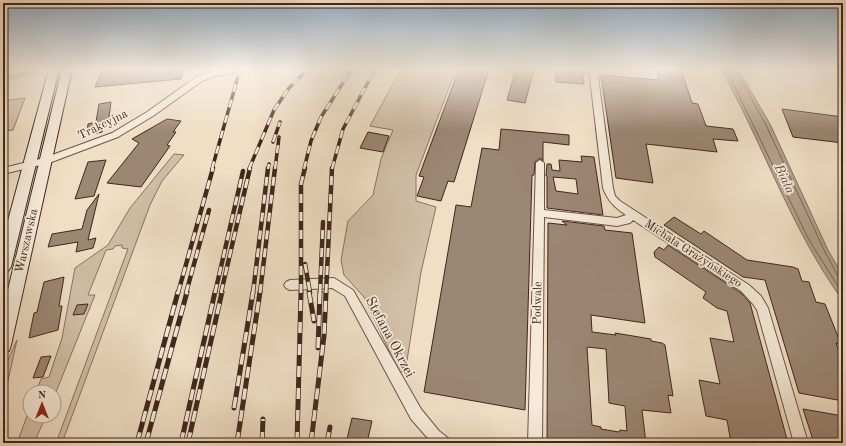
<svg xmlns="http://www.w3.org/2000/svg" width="846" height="446" viewBox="0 0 846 446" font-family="'Old Standard TT',serif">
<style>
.green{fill:#d2bfa8;stroke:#897362}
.water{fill:#b4a08c;stroke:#867060}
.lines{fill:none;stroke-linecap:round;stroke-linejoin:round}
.shore{stroke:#7a6454;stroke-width:1}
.stream{stroke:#867060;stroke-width:2.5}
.building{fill:#9c8674;stroke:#40271d;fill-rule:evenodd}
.minor-tunnel{stroke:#cdb9a3;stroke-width:8;stroke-dasharray:8 4;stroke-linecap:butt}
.minor-casing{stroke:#6c5547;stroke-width:2}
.secondary-casing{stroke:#40271d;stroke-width:2}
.minor{fill:#f5ead9;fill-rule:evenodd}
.secondary{fill:#f5ead9;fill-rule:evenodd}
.rail-far2-casing{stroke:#40271d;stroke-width:3.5}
.rail-far1-casing{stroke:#40271d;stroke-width:4.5}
.rail-casing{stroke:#40271d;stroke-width:5}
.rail-far2{stroke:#f5ead9;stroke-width:2.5;stroke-dasharray:8;stroke-linecap:butt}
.rail-far1{stroke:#f5ead9;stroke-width:3;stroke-dasharray:9;stroke-linecap:butt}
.rail{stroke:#f5ead9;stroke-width:3.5;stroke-dasharray:11;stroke-linecap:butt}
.labels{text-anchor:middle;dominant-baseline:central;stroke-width:3.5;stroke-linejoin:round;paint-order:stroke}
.street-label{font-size:12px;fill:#40271d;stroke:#f5ead9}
.water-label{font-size:13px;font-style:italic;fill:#634b3e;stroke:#f5ead9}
.near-street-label{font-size:14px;fill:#40271d;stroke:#f5ead9}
</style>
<rect width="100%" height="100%" fill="#f0dec5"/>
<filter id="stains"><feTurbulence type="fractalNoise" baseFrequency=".005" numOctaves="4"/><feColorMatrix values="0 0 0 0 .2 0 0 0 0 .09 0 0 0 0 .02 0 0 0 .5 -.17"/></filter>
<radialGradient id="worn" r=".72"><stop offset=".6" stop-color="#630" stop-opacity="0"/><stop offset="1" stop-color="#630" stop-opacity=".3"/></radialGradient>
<!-- green -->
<path class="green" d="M17 69H39L42 72 3 81V72Z
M401 69H456L416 175V201L436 207 421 272 406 367 400 374 364 297 344 275 341 260 348 221 373 195 381 159 393 130 370 126Z
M25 98 13 130 3 131V101Z
M174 154 184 155 162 181 150 205 62 443H56L128 249 122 248V245L115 246 113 249 106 250 88 295H95L54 397V392H36L41 379 49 377 62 338 75 268 108 245 130 208Z
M17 340 3 403 4 369Z
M30 408V416H46L34 443H17Z"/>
<!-- water -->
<path class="water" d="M721 69H738L770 124 828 250 843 276V301C791 229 764 146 721 69Z"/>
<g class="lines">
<!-- shore -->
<path class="shore" d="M726 69 809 240 843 294
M735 69 766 125 825 252 838 276 843 277"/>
<!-- stream -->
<path class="stream" d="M3 78 40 69"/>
</g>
<!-- building -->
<path class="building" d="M103 69H183L181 79 95 87Z
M459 69H489L454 182 448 181 441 201 417 196 424 177 419 176Z
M516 69H534L525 103 507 100Z
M556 69H582L584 84 556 82Z
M656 69H681L692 103 698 104 706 126 733 129 738 141 713 139 717 152 646 144 653 183 616 178 601 75 659 80Z
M111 102 108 125 103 126 102 132 87 135 88 124 96 122 99 104Z
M782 109 843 117V143L793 137Z
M167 119 181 121 173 132H176L167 145 170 146 141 187 107 183 139 143 132 139Z
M501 129 569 135V145L543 142V161L540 158 535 162 534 175H532L525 410 424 392 456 205 471 207 482 148 499 150Z
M368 132 389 136 383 152 360 148Z
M581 156 594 157 603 215 547 208V176H546L547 164H551L552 170 560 171 559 160 582 162ZM553 177 576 179 578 194 556 191Z
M106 160 94 196 75 199 88 162Z
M99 194 88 240 96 238 93 248 76 252 78 242 48 247 52 234 82 229 87 210Z
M674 217 701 234 704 231 747 260 793 267 798 269 802 281 809 282 816 302 825 304 841 344 836 343 843 362V401L799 393 765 280 743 277 664 225Z
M562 221 604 226 605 230 632 233 645 323 591 315 592 332 616 335 615 333 651 339V341L662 343 665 345 673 396 668 395 671 413 642 410 646 443H547L548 223 567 225ZM587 347 606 349 609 403 625 406 627 431 620 430 619 432 601 429V427L592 425Z
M668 245 741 293 750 303 788 443H731L727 420 706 416 699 380 720 384 710 338 734 342 727 311 717 308 703 298 706 292 655 257 654 252 659 247 664 250Z
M64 277 59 306H62L58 330 29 338 34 313 37 312 44 282Z
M88 304 84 314 73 315 77 305Z
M51 356 43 377 33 378 41 357Z
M803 409 843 416V443H814Z
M352 418 372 421 367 443H346Z"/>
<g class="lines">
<!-- minor-tunnel -->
<path class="minor-tunnel" d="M230 71 250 69"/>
<defs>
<path id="minor" d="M230 69H233V73L215 76 202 81 153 116 118 137 49 163 3 174V168L44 158 112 133 147 112 196 77 210 72Z
M589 69H597L613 188 615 196 620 201 749 285 761 296 768 308 808 443H794L757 310 753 304 741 291 633 220 630 223 617 226 544 217 542 443H528L536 163 540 160 544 163V210L617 218 626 215C614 207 608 201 603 188Z
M818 69H843V73L821 71Z
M334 278 353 290 421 409 439 431 448 438 450 443H432L411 419 345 296 332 288 290 290 286 288 284 285 286 282 290 280Z"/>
<path id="secondary" d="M49 69H59L11 267 8 271 3 273V239Z
M62 69H72L11 345 9 351 3 353V310Z"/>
</defs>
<!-- minor casing -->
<use href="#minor" class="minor-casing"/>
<!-- secondary casing -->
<use href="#secondary" class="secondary-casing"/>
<!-- minor -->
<use href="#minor" class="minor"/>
<!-- secondary -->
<use href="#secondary" class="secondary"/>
<defs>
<path id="rail-far2" d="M273 142 280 122
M212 169 240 69
M249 169 274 110 289 88 308 69
M268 169 269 164
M275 169 279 137
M304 169 311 141 321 117 352 69
M332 169 343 129 375 69"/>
<path id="rail-far1" d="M305 264 310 293
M178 293 213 168
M186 293 209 210
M215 293 243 171
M221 293 250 168
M253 293 268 168
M260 293 275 168
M301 293V184L305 168
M320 293 323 222
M326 293 332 168"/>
<path id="rail" d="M309 292 314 321
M318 348 320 292
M234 408 253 292
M137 443 178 292
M146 443 187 292
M181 443 215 292
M188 443 222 292
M237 443 260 292
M262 443 263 419
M297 443 301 292
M311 443 324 336 326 292
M327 443 330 427"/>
</defs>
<!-- rail-far2 casing -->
<use href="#rail-far2" class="rail-far2-casing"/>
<!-- rail-far1 casing -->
<use href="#rail-far1" class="rail-far1-casing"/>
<!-- rail casing -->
<use href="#rail" class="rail-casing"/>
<!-- rail-far2 -->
<use href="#rail-far2" class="rail-far2"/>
<!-- rail-far1 -->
<use href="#rail-far1" class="rail-far1"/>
<!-- rail -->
<use href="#rail" class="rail"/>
</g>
<!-- sky -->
<linearGradient id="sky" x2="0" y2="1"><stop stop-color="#93acc3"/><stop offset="0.53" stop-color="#f8f0e5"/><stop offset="1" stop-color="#f8f0e5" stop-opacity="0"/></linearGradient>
<rect width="846" height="131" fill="url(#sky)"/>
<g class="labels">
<!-- street labels -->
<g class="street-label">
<text transform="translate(103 125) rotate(-26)">Trakcyjna</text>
<text transform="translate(27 241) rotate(-77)">Warszawska</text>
<text transform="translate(693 254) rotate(33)">Michała Grażyńskiego</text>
<text transform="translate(538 303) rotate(-89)">Podwale</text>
</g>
<!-- water labels -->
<g class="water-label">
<text transform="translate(784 179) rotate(65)">Biała</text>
</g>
<!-- near-street labels -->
<g class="near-street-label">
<text transform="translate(390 337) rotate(62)">Stefana Okrzei</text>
</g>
</g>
<!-- margin -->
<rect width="846" height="446" fill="none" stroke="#f0dec5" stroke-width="16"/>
<rect x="4" y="4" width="838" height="438" fill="none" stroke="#40271d" stroke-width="2"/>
<rect x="8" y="8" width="830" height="430" fill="none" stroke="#40271d"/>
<!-- north arrow -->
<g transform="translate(42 404)"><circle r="19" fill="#f5ead9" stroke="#ad9c8e"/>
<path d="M0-3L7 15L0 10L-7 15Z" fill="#8f2418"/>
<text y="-6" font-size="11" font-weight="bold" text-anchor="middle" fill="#40271d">N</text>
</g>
<rect width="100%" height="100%" filter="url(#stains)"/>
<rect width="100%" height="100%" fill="url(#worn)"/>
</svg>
